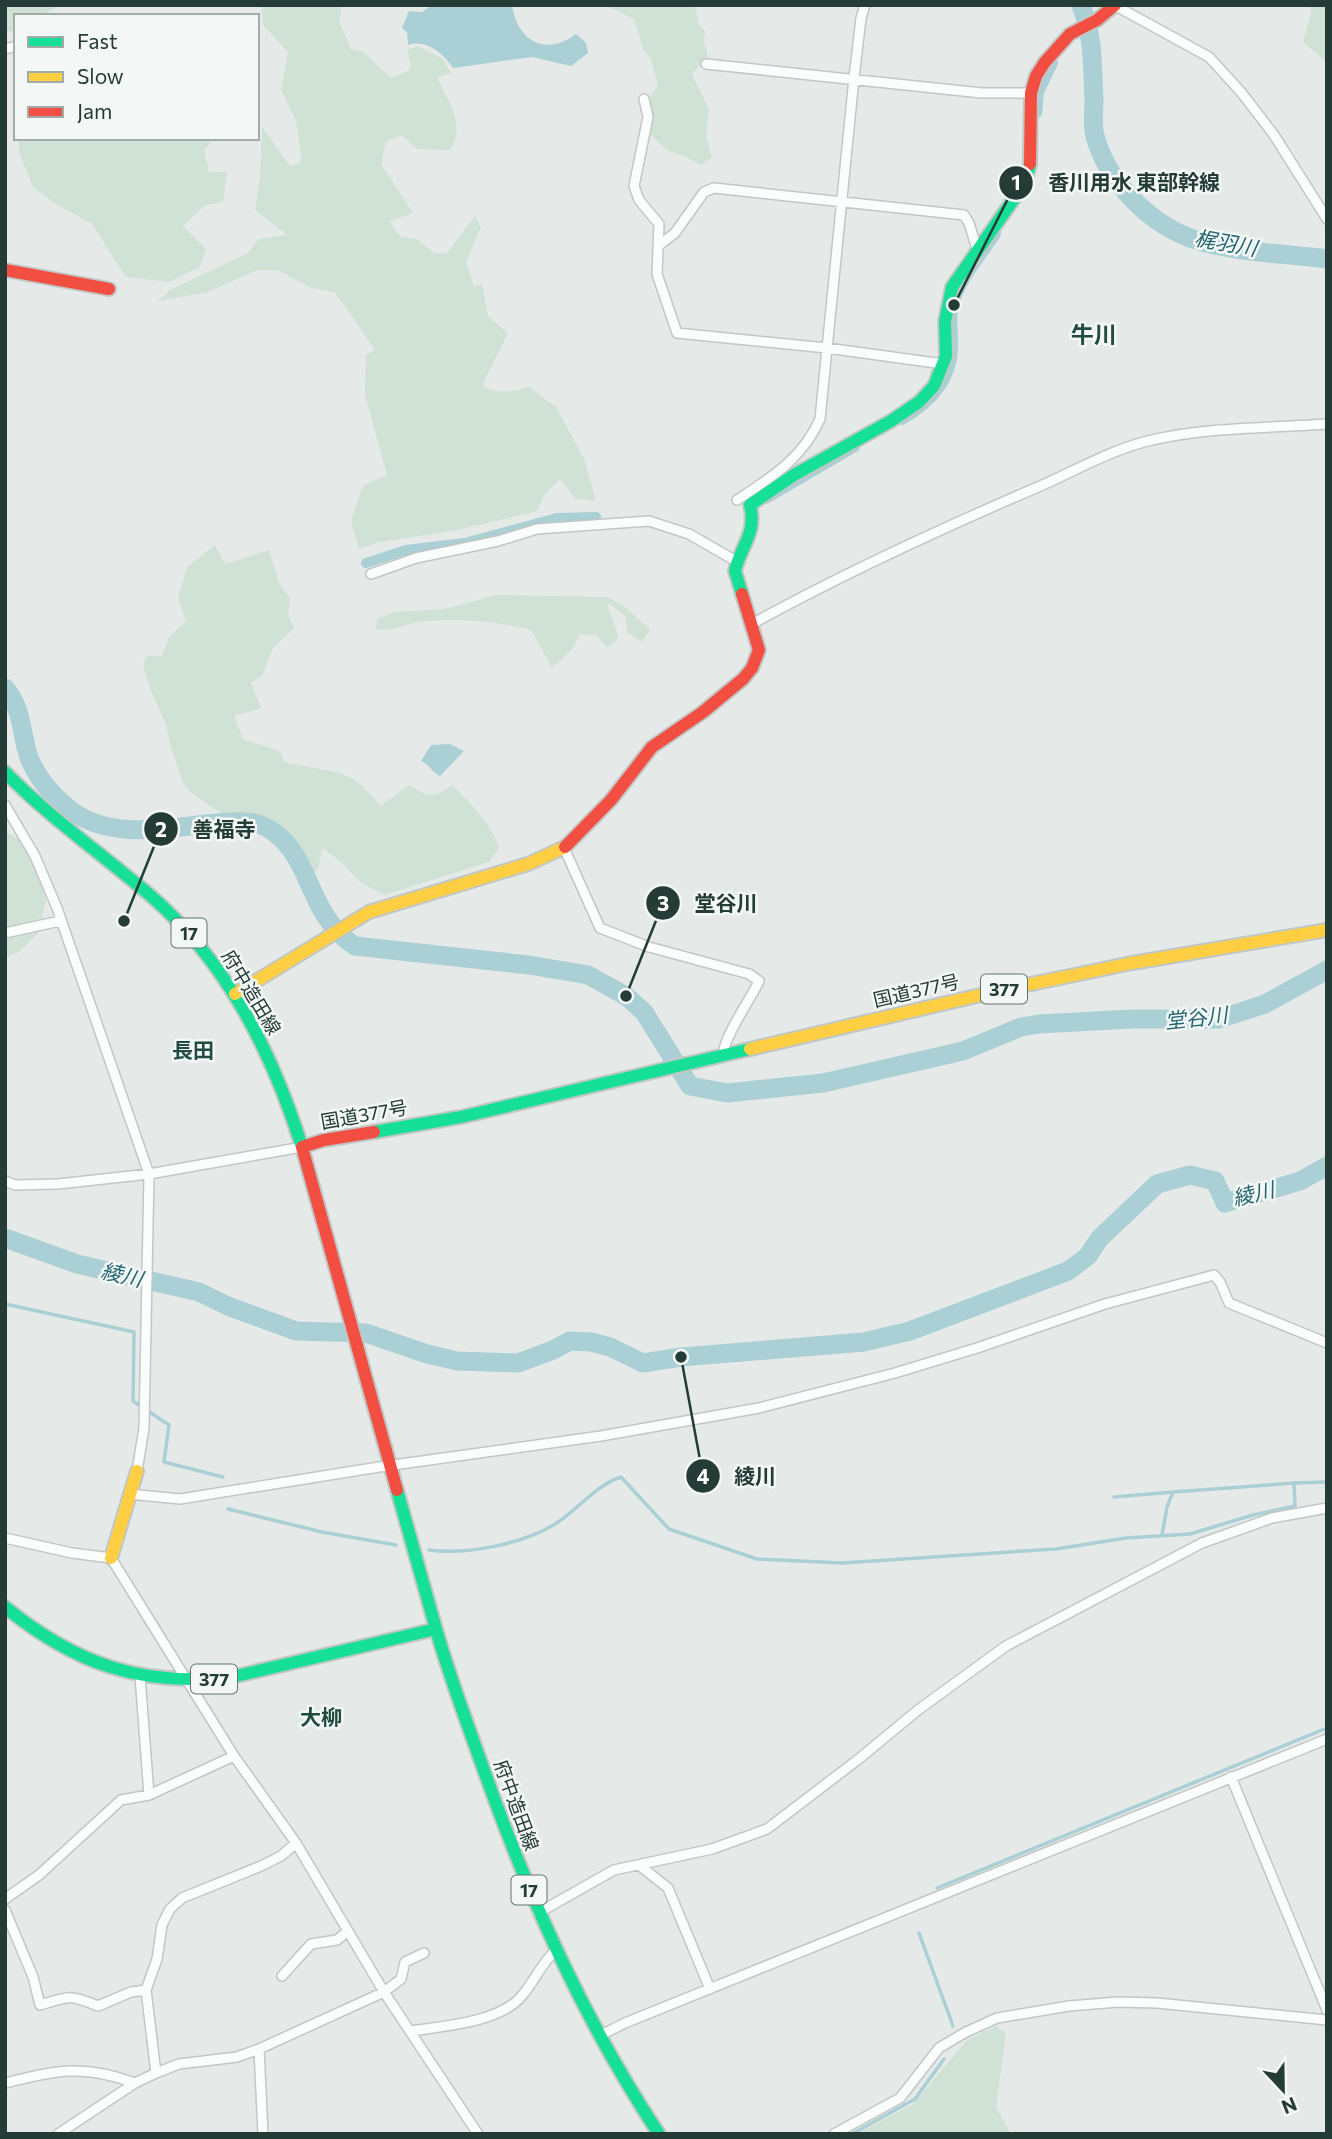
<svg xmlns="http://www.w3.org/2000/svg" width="1332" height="2139" viewBox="0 0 1332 2139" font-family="Commissioner,'Noto Sans JP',sans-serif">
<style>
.green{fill:#d0e1d5}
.water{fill:#aacfd4}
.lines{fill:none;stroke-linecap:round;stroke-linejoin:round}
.stream{stroke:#aacfd4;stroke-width:3.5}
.canal{stroke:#aacfd4;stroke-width:10}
.river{stroke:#aacfd4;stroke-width:19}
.street-casing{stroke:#c2c7c5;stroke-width:12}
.fast-casing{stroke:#c1c7c5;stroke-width:16}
.slow-casing{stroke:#c1c7c5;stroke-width:16}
.jam-casing{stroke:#c1c7c5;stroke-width:16}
.street{stroke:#fbfcfc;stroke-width:9}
.fast{stroke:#16e098;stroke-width:12}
.slow{stroke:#ffcf43;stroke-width:12}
.jam{stroke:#f24e42;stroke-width:12}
.labels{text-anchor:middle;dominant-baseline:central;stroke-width:5;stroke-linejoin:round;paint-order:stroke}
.shield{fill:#f3f8f6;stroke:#63746f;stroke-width:2}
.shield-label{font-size:18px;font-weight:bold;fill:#253b35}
.street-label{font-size:19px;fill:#253b35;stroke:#f3f8f6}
.water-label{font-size:21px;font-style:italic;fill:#246571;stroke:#f3f8f6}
.neighbourhood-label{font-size:21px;font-weight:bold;fill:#224b41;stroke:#f3f8f6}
.quarter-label{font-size:23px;font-weight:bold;fill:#224b41;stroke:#f3f8f6}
.leader{fill:none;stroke:#253b35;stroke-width:2.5}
.callout-dot{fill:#253b35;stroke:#f3f8f6;stroke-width:2.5}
.mark-label{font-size:21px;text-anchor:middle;font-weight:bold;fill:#fff}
.callout-label{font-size:21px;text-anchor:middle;font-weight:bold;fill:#253b35;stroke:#f3f8f6;stroke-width:5;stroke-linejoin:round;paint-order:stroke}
</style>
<rect width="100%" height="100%" fill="#e5eae8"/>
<!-- green -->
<path class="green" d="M5 5H59L42 16H16V30L11 32 5 30Z
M262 5H342L339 21 351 49 363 52 391 78 408 71 411 65 407 50 418 46 443 59 451 73 437 77C447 101 467 124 450 150L417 149 401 135 386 142 381 164 413 213 390 221 399 236 417 239 434 253H447L475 216 481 227 466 262 474 286 482 284 488 316 508 333 482 386C498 394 512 392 529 387L556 407 584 459 596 501 576 499 560 479 545 494 537 511 453 531 379 542 359 549 351 521 363 486 387 475 365 395 366 355 375 350 335 292 312 288 277 270H257L208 292 158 301 170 290 248 253 259 239 287 235 255 210 260 177 262 127 290 166 300 162 301 152 296 121 281 90 288 52 263 25Z
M605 5H695L699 25 705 31 704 42 708 56 692 74 709 110 706 136 712 157 701 165 686 157 668 151 650 134 649 98 658 86 651 59 643 49 634 19Z
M1311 5H1327V62L1303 42 1311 14Z
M19 138H213L204 151 209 172H227L223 202 205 205 183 226 206 249 200 267 169 282 126 277 92 224 56 204 33 187 19 152Z
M215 545 225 564 269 550 279 583 290 598 288 614 294 628 273 648 262 676 251 683 261 708 234 716 243 739 280 751 284 762 340 773 357 781 381 806 409 785C429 797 433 800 452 785 470 803 491 823 499 848L489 862 384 895 360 882 341 862 323 848 318 868 311 879 296 849 273 826 225 816 191 793 183 783 171 748 166 725 150 689 143 664 147 656H162L169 637 186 621 178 597 187 567Z
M495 595 607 597 623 605 650 630 642 642 628 633 625 616 610 604 607 605 618 635 616 641 607 647 597 636 580 634 573 648 552 668 531 630C496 621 461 618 425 621 409 622 391 633 376 629L377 619 395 612 445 609Z
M5 832 19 839 37 870 46 901 38 933 19 952 5 957Z
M996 2026 1006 2033 996 2107 1011 2134H857L913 2104 967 2040Z"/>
<!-- water -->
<path class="water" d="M432 5H512C517 41 546 57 576 34L586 43 588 53 571 66 532 57 453 68C443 53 426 39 408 45L407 32 402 28 409 11 422 12Z
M450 744 464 751 440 776C432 772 429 764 421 761L431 745Z"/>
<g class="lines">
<!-- stream -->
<path class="stream" d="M5 1304 134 1332 133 1401 169 1425 164 1462 223 1477
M1114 1497 1173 1492
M228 1509 322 1532 396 1545
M1162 1535 1167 1507 1173 1492 1294 1483
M429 1550C466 1555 523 1544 555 1524 578 1510 594 1486 621 1477L669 1529 757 1559 842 1563 1056 1549 1126 1538 1190 1534 1253 1515 1295 1506 1294 1483 1327 1482
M937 1888 1327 1728
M919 1933 953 2026
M852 2134 915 2099 944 2059"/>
<!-- canal -->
<path class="canal" d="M1037 113 1039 92 1053 63
M902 420C930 404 952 382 953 348 954 333 950 319 954 304 961 279 982 256 996 234
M766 499 855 447
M366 563 406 550 465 543 557 518 596 517"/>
<!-- river -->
<path class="river" d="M1081 5C1094 39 1092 64 1094 99 1094 111 1092 125 1095 136 1107 181 1148 222 1190 238 1233 253 1282 253 1327 259
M5 688C20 705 21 726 26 747 31 772 52 796 72 811 113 841 170 827 217 823 235 822 253 819 269 829 313 855 306 915 355 946L529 965 588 975 626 996 644 1012 690 1086 727 1093 823 1083 963 1051 1021 1027 1039 1024 1132 1019H1219L1265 1004 1327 970
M5 1238 77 1264 199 1292 230 1307 296 1331 366 1333 427 1354 457 1361 518 1363 553 1350 570 1341 591 1342 610 1347 643 1363 681 1357 864 1342 910 1331 1068 1271 1088 1256 1099 1239 1157 1184 1190 1175 1215 1181 1225 1203 1300 1181 1327 1166"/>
<defs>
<path id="street" d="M1116 6 1209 57 1241 92 1274 135 1327 219
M5 49 16 46
M706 64 982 93H1031
M644 99 648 117 634 186 639 200 659 224 657 274 677 333 827 348 943 364
M658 246 675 233 704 192 714 188 964 215 969 223 977 249
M737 500C772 477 803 458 820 419L854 78 861 18 865 5
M371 574 416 558 498 541 537 529 649 521 689 534 736 561
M750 625C844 573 940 529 1038 487 1075 471 1112 449 1152 440 1207 427 1270 428 1327 424
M5 805 35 856 57 908 149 1174 144 1428 137 1471
M564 848 600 928 649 947 749 974 759 981C752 997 721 1041 724 1054
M5 933 60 921
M5 1181 15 1185 58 1184 149 1174 302 1147
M129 1494 180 1499 379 1467 601 1436 759 1408 895 1373 977 1348 1105 1304 1214 1275 1220 1282 1229 1303 1327 1343
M5 1538 72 1553 111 1558 234 1756 296 1843 384 1992 478 2134
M140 1676 149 1795
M1231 1777 1327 2010
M639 1865 668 1888 710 1989
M5 1899 39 1875 121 1800 149 1795 234 1756
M5 1910 33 1977 40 2005C69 1996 70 1994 98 2006L131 1992 146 1990
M538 1913 614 1870 712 1849 767 1829 860 1758 918 1710 1006 1646 1202 1543 1272 1518 1327 1508
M282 1976 311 1944 337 1940 348 1931
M411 2031C443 2026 496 2023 520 1998 534 1983 539 1966 556 1950
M599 2036 625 2023 1327 1739
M259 2049 263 2134
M156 2073 146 1990 157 1959 162 1925 170 1909 182 1898 261 1866 281 1856 296 1843
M5 2083C56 2070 84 2064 135 2083
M58 2134 135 2083 156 2073 179 2064 237 2057 259 2049 384 1992 401 1979 405 1962 424 1953
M834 2134 900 2098 939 2048 966 2032 997 2018 1069 2006 1118 2002 1157 2003 1327 2020"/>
<path id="fast" d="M742 594 735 571C741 545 757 534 750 505L794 475 891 421 919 402 934 386 946 356 945 321 952 287 1025 183 1030 164
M5 772C50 818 102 854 151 896 227 962 272 1052 302 1147
M374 1132 461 1117 750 1049
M5 1607C75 1664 142 1687 232 1677L436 1629 397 1490
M436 1629C449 1675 466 1720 482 1765 528 1895 583 2019 659 2134"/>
<path id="slow" d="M235 994 369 912 528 864 565 847
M750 1049 1002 990 1132 963 1327 930
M111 1558 137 1471"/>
<path id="jam" d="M1030 164 1031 93 1036 76 1045 62 1070 34 1097 20 1115 5
M5 270 109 289
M565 847 611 800 652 747 703 712 743 679 752 668 759 650 742 594
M374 1132 324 1140 302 1147 397 1490"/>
</defs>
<!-- street casing -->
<use href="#street" class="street-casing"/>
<!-- fast casing -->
<use href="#fast" class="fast-casing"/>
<!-- slow casing -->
<use href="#slow" class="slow-casing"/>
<!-- jam casing -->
<use href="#jam" class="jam-casing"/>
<!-- street -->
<use href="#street" class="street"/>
<!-- fast -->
<use href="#fast" class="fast"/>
<!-- slow -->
<use href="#slow" class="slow"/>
<!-- jam -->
<use href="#jam" class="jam"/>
</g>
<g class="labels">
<!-- shield labels -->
<g class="shield">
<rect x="171.5" y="918.5" width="35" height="29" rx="5"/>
<rect x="981" y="974.5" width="46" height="29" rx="5"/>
<rect x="191" y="1664.5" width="46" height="29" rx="5"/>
<rect x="511.5" y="1875.5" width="35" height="29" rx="5"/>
</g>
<g class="shield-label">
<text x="189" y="933">17</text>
<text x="1004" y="989">377</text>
<text x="214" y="1679">377</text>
<text x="529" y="1890">17</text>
</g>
<!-- street labels -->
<g class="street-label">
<text transform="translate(916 990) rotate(-13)">国道377号</text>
<text transform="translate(252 992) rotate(59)">府中造田線</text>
<text transform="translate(364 1114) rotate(-10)">国道377号</text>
<text transform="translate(517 1805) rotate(70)">府中造田線</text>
</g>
<!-- water labels -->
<g class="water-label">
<text transform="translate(1226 242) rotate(10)">梶羽川</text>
<text transform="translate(1196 1017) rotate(-6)">堂谷川</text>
<text transform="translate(1253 1193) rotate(-13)">綾川</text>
<text transform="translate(122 1274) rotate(13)">綾川</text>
</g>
<!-- neighbourhood labels -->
<g class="neighbourhood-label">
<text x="193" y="1049">長田</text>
<text x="321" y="1716">大柳</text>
</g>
<!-- quarter labels -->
<g class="quarter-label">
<text x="1094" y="334">牛川</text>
</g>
</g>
<!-- callouts -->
<path class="leader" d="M954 305L1016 183M124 921L161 829M626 996L663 903M681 1357L703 1476"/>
<g class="callout-dot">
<circle cx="954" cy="305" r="7"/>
<circle cx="124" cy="921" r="7"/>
<circle cx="626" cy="996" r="7"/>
<circle cx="681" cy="1357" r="7"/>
<circle cx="1016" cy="183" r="18"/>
<circle cx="161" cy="829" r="18"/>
<circle cx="663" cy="903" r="18"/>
<circle cx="703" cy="1476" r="18"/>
</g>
<g class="mark-label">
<text x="1016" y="190">1</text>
<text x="161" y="837">2</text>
<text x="663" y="911">3</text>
<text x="703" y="1484">4</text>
</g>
<g class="callout-label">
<text x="1134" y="190">香川用水 東部幹線</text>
<text x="224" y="837">善福寺</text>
<text x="726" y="911">堂谷川</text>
<text x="755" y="1484">綾川</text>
</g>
<!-- border -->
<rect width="1332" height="2139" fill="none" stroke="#253b35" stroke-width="14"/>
<!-- legend -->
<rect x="14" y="14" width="245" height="126" fill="#f3f8f6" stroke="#a1aca9" stroke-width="2"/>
<rect x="28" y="37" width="35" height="10" fill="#16e098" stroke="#a1aca9" stroke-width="2"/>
<text x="77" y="49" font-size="21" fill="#253b35">Fast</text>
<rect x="28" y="72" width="35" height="10" fill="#ffcf43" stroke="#a1aca9" stroke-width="2"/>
<text x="77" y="84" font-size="21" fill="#253b35">Slow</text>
<rect x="28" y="107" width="35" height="10" fill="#f24e42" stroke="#a1aca9" stroke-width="2"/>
<text x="77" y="119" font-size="21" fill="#253b35">Jam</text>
<!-- north arrow -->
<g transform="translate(1283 2090) rotate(158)" stroke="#f3f8f6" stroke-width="5" paint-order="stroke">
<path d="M0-5L12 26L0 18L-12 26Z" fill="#253b35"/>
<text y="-10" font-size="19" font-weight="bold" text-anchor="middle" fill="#253b35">N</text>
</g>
</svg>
